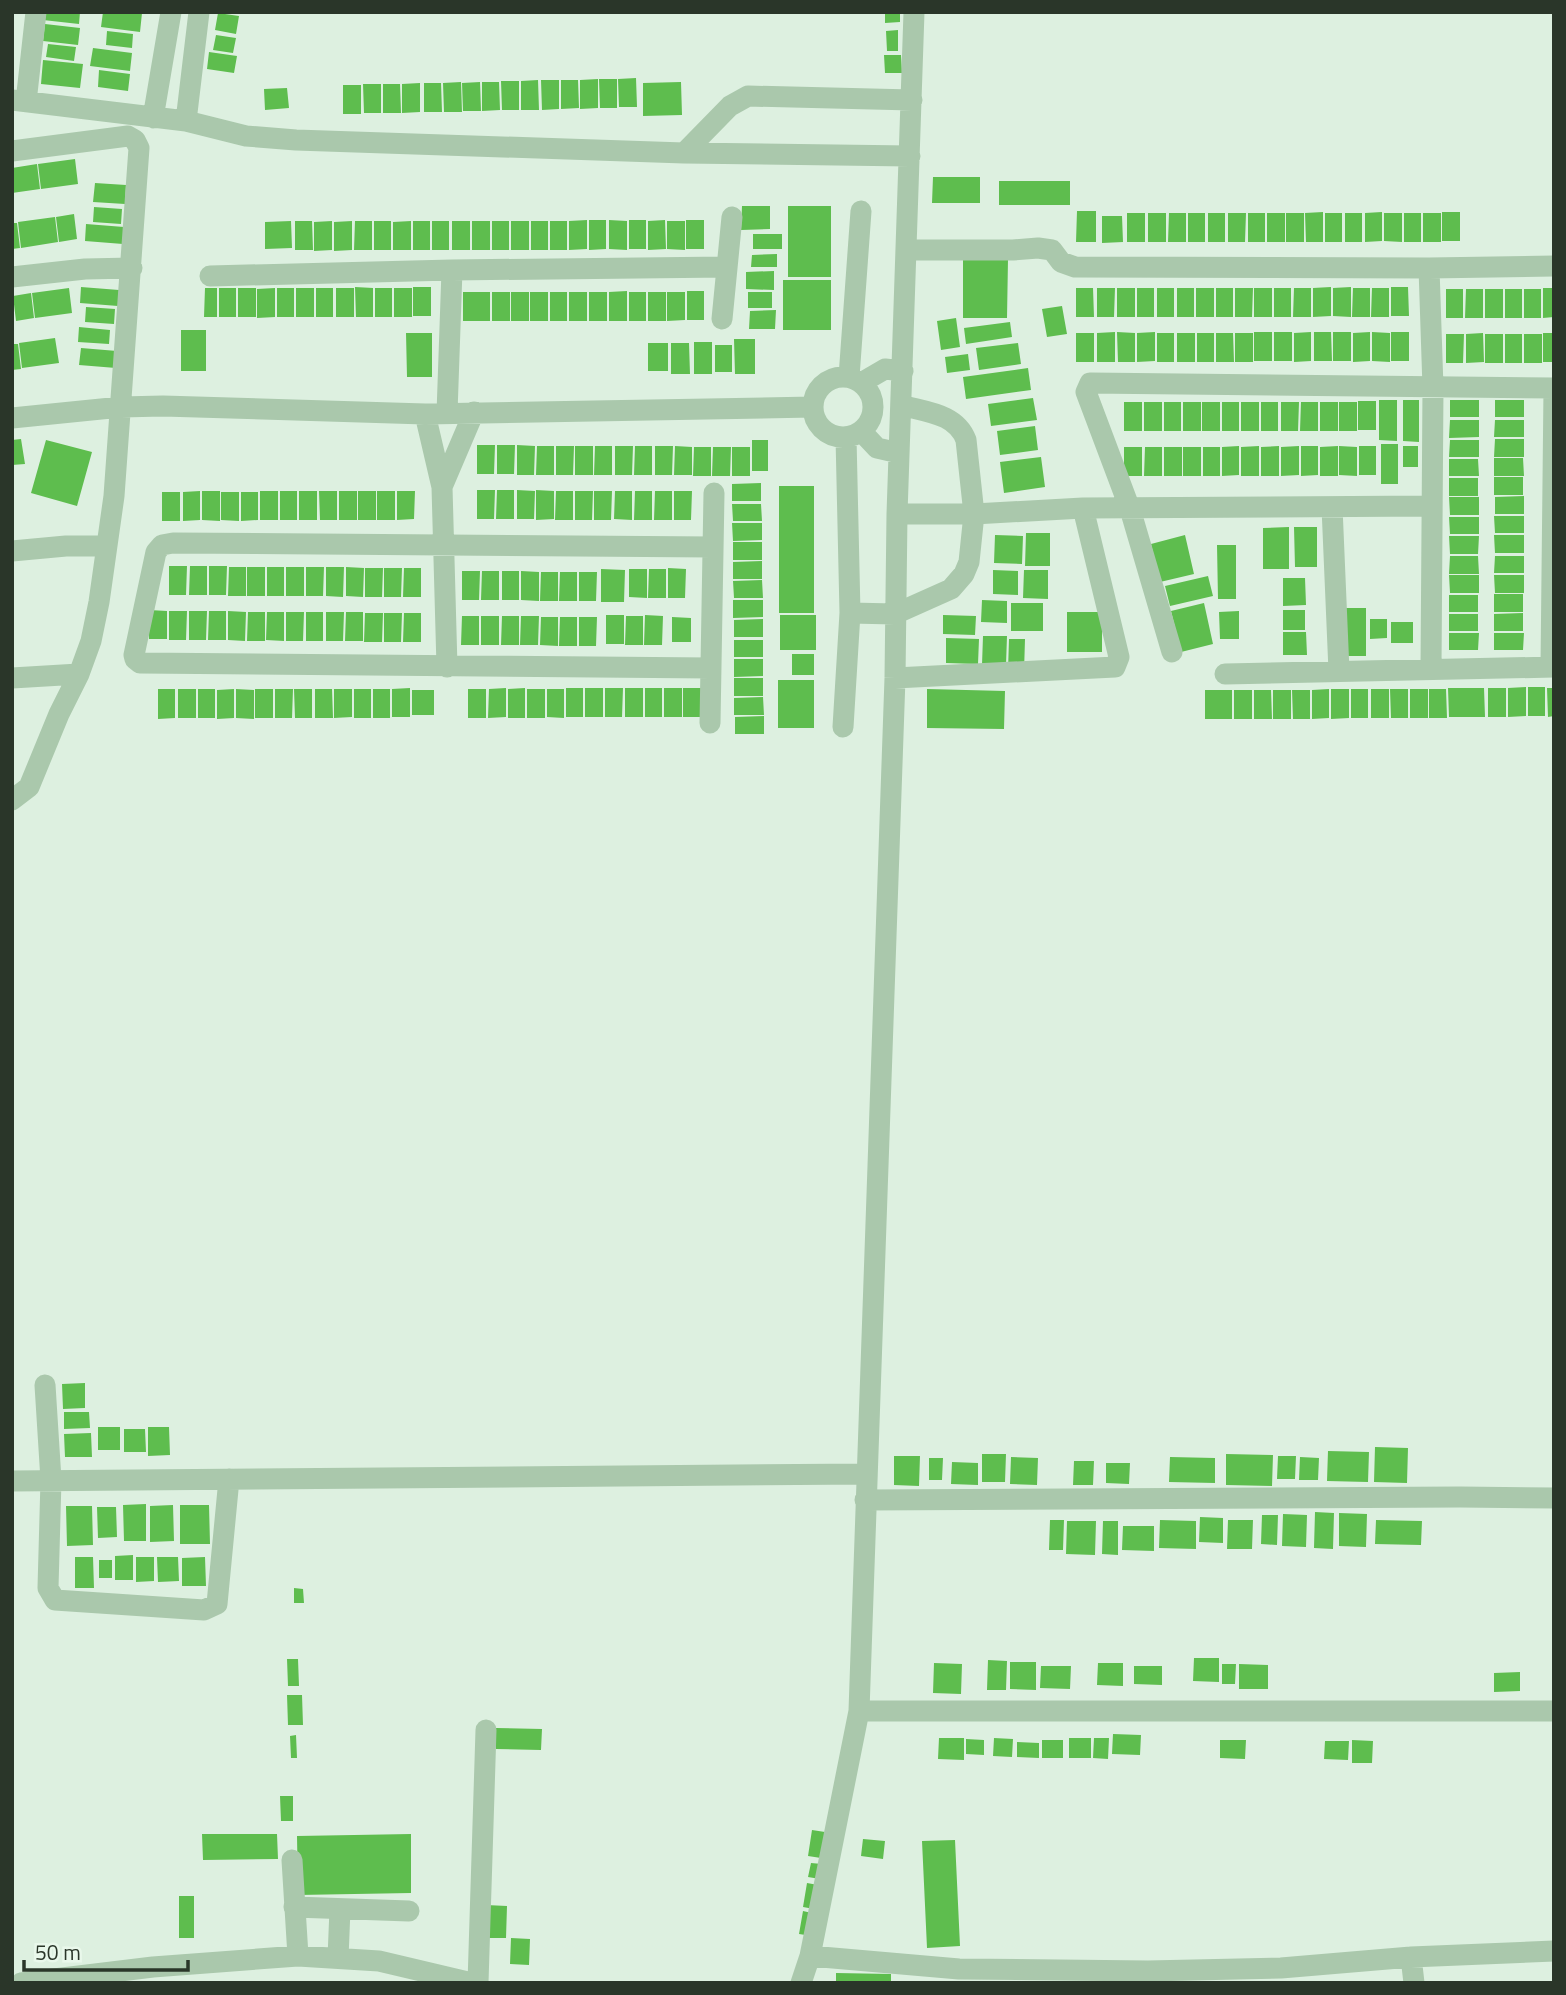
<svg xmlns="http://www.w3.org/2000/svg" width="1566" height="1995" viewBox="0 0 1566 1995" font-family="'Titillium Web',sans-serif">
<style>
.building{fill:#5ebd4e}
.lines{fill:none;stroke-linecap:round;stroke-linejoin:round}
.minor{stroke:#aac8ac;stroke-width:21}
</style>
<rect width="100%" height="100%" fill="#ddf0e0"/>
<!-- building -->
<path class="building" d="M44 12H80L79 24 43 20Z
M103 12 142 13 140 32 101 27Z
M885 12H900V22L885 23Z
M218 13 239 16 236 34 215 30Z
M45 24 80 28 78 45 43 41Z
M898 30V51H887L886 31Z
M107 31 133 34 132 48 106 45Z
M216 35 236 38 233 53 213 50Z
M48 44 76 47 74 61 46 57Z
M93 48 132 53 130 71 90 66Z
M209 52 237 56 234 73 207 69Z
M884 55H901L902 73H885Z
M43 60 83 64 80 88 41 84Z
M99 70 130 74 128 91 98 87Z
M636 78 637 107H619L618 79Z
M598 79V108L580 109V80Z
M599 79H617V108H600Z
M538 80 539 110H521V81Z
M541 80H559V109L542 110Z
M561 80H578L579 108 561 109Z
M501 81H519V110H502Z
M461 82 462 112H444L443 83Z
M480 82 481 111H463L462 83Z
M482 82H499L500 110 482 111Z
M681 82 682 115 643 116V83Z
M420 83V112L402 113V84Z
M424 83H441L442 112H424Z
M363 84H381V113H364Z
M383 84H400L401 113H383Z
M343 85H361V114H343Z
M287 88 289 108 265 110 264 89Z
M75 159 78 184 41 189 38 164Z
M37 164 40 189 12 193V168Z
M933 177H980V203H932Z
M999 181H1070V205H999Z
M95 183 126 185 125 204 93 202Z
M742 206H770V229L741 230Z
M788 206H831V277H788Z
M94 207 122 209 121 224 93 222Z
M1077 211H1096V242H1076Z
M1323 212V242H1306L1305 213Z
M1382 212V241L1365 242V213Z
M1442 212H1460V241H1442Z
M1127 213H1145V242H1127Z
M1148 213H1166V242H1148Z
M1169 213H1186V242H1168Z
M1188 213H1205V242H1188Z
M1208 213H1225V242H1208Z
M1228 213H1246L1245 242H1228Z
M1248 213H1265V242H1248Z
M1267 213H1285V242H1267Z
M1286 213H1304V242H1286Z
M1325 213H1342V242H1325Z
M1345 213H1362V242H1345Z
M1384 213H1402V242L1384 241Z
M1404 213H1421V242H1404Z
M1423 213H1441V242H1423Z
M74 214 77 239 59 242 56 217Z
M1102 216H1122L1123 242 1102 243Z
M55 217 58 242 21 248 18 222Z
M587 220V249L569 250V221Z
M589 220H606V249L589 250Z
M609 220 627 221V250L609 249Z
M629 220H646V249H629Z
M665 220 666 249 648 250V221Z
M686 220H704V249H686Z
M291 221 292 248 265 249V222Z
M295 221H312L313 250H295Z
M332 221V250L314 251V222Z
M352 221V250L334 251V222Z
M355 221H372V250H354Z
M374 221H391V250H374Z
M411 221V250H393V222Z
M413 221H430V250H413Z
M432 221H449V250H432Z
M452 221H470V250H452Z
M472 221H490V250H472Z
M492 221H509V250H492Z
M511 221H529V250H511Z
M531 221H548V250H531Z
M550 221H567V250H550Z
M667 221H685V250L667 249Z
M12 223H17L20 248 12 249Z
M86 224 124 227 123 244 85 241Z
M753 234H782V249H753Z
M777 254V267H751L752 255Z
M963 259H1008L1007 318H963Z
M774 271V290L746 289V272Z
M783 280H831V330H783Z
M81 287 119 290 118 306 80 303Z
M355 287 373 288V317H356Z
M413 287H431V316H413Z
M1331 287V316L1313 317V288Z
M1351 287V317L1333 316V288Z
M1391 287H1408L1409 316H1391Z
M69 288 72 313 35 318 32 293Z
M205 288H217V317H204Z
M219 288H236V317H219Z
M238 288H256V317H238Z
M275 288V317L257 318V289Z
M277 288H294V317H277Z
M296 288H314V317H296Z
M316 288H333V317H316Z
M336 288H354V317H336Z
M375 288H392V317H375Z
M394 288H412V317H394Z
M1076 288H1093L1094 317H1076Z
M1097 288H1115L1114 317H1097Z
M1117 288H1135V317H1117Z
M1137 288H1154V317H1137Z
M1157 288H1174V317H1157Z
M1177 288H1194V317H1177Z
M1196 288H1214V317H1196Z
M1216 288H1233V317H1216Z
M1235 288H1253L1252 317H1235Z
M1254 288H1272V317H1254Z
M1274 288H1291V317H1274Z
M1294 288H1311V317H1293Z
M1353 288H1370V317H1352Z
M1372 288H1389V317H1371Z
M1543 288H1554V317L1543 318Z
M1446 289H1463V318H1446Z
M1466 289H1483V318H1465Z
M1485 289H1503V318H1485Z
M1505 289H1522V318H1505Z
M1524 289H1541V318H1524Z
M627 291V321H609V292Z
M687 291H704V320H687Z
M463 292H490V321H463Z
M492 292H510V321H492Z
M511 292H529V321H511Z
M530 292H548V321H530Z
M550 292H567V321H550Z
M569 292H587V321H569Z
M589 292H607V321H589Z
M629 292H646V321H629Z
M648 292H666V321H648Z
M667 292H685V320L667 321Z
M748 292H772V308H748Z
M31 293 34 318 16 321 13 296Z
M1062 306 1067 334 1047 337 1042 309Z
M86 307 115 309 114 324 85 322Z
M776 310 775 329H749L750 311Z
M956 318 960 347 941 350 937 321Z
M1010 322 1012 337 966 344 964 328Z
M79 327 110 330 109 344 78 342Z
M181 330H206V371H181Z
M1115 332V362H1097V333Z
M1117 332 1135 333V362H1118Z
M1155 332V361L1137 362V333Z
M1254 332H1272V361H1254Z
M1274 332H1292V361H1274Z
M1311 332V361L1294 362V333Z
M1314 332H1331L1332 361H1314Z
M1333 332H1351V361H1333Z
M1370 332V361L1353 362V333Z
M1372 332 1390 333V362L1372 361Z
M1391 332H1409V361H1391Z
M406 333H432V377H407Z
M1076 333H1094V362H1076Z
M1157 333H1174V362H1157Z
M1177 333H1195V362H1177Z
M1197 333H1214V362H1197Z
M1216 333H1233L1234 362H1216Z
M1235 333H1253V362H1235Z
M1483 333 1484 362 1466 363V334Z
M1543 333H1554V362H1543Z
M1446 334H1464L1463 363H1446Z
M1485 334H1503V363H1485Z
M1505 334H1522V363H1505Z
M1524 334H1542V363H1524Z
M55 338 59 363 22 368 19 343Z
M734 339H755V374H735Z
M694 342H712V374H694Z
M648 343H668V371H648Z
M671 343H689L690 374H671Z
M1018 343 1021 364 979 370 976 348Z
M12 344H18L21 369 12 370Z
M715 345H732V372H715Z
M81 348 117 351 116 368 79 365Z
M968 354 970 370 947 373 945 357Z
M1028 368 1031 390 966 399 963 377Z
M1033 398 1037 420 991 426 988 404Z
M1379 400H1397V441L1379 440Z
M1403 400H1419V442L1403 441Z
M1450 400H1479V417H1450Z
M1495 400H1524V417H1495Z
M1358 401H1376V430H1358Z
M1124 402H1142V431H1124Z
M1144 402H1162V431H1144Z
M1164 402H1181V431H1164Z
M1183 402H1201V431H1183Z
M1202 402H1220V431H1202Z
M1222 402H1239V431H1222Z
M1241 402H1259V431H1241Z
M1261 402H1278V431H1261Z
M1281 402H1299L1298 431H1281Z
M1301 402H1318V431H1300Z
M1320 402H1338V431H1320Z
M1339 402H1357V431H1339Z
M1450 420H1479V437L1449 438Z
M1495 420H1524V437H1494Z
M1035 426 1038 450 1000 455 997 431Z
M21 439 25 464 12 465V440Z
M1495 439H1524V457H1494Z
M46 440 92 452 77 506 31 493Z
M752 440H768V471H752Z
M1450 440H1479V457H1449Z
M1381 444H1398V484H1381Z
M477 445H495L494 474H477Z
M497 445H515L514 474H497Z
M517 445 535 446 534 475H517Z
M537 446H554V475H536Z
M556 446H574L573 475H556Z
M575 446H593V475H575Z
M595 446H612V475H594Z
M615 446H633L632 475H615Z
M635 446H652V475H634Z
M655 446H673L672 475H655Z
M675 446 692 447V475H674Z
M1239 446V475L1222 476V447Z
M1259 446V476H1241V447Z
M1279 446V476H1261V447Z
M1299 446V475L1281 476V447Z
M1301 446H1318V475L1301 476Z
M1338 446V476H1320V447Z
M1339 446 1357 447V476L1339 475Z
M1359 446H1376V475H1359Z
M1403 446H1418V467H1403Z
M694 447H711V476H693Z
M713 447H731L730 476H712Z
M732 447H750V476H732Z
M1124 447H1142V476H1124Z
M1145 447H1162V476H1144Z
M1164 447H1182V476H1164Z
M1183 447H1201V476H1183Z
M1203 447H1220V476H1203Z
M1041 457 1045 487 1004 493 1000 462Z
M1494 458H1523L1524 476H1494Z
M1449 459H1478L1479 476H1449Z
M1494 477H1523V495H1494Z
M1449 478H1478V496H1449Z
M761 483V501H732V484Z
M779 486H814V613H779Z
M477 490H495L494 519H477Z
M497 490H514V519H496Z
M517 490 535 491 534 519H517Z
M536 490 554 491V519L536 520Z
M200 491V520L183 521V492Z
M202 491H220V521L202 520Z
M260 491H278V520H260Z
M280 491H297V520H280Z
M299 491H317V520H299Z
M319 491H337V520H320Z
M339 491H357V520H339Z
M358 491H376V520H358Z
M377 491H395V520H377Z
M397 491H415L414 519 397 520Z
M556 491H573V520H555Z
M575 491H593L592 520H575Z
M594 491H612L611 520H594Z
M615 491H632V520L614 519Z
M635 491H652V520H634Z
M655 491H672V520H654Z
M674 491H692L691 520H674Z
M162 492H180V521H162Z
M221 492H239V521L221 520Z
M241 492H258V520L241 521Z
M1524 496V514H1495V497Z
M1449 497H1479V515H1450Z
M732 504H761L762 521H733Z
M1494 516H1524V533H1495Z
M1449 517H1479V534H1450Z
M732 523H762V540L733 541Z
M1289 527V569H1263V528Z
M1294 527H1317V567H1295Z
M1026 533H1050V566H1025Z
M995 535 1023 536 1022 564 994 563Z
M1185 535 1194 574 1160 582 1151 544Z
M1494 535H1524V553H1495Z
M1449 536H1479L1478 554H1450Z
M733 542H762V560H733Z
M1217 545H1236V599H1218Z
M1450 556H1478L1479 574H1449Z
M1495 556H1524V573H1494Z
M762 561V579H733V562Z
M169 566H187L186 595H169Z
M190 566H207V595H189Z
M209 566H227L226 595H209Z
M229 567H246V596H228Z
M247 567H265V596H247Z
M267 567H284V596H267Z
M286 567H304V596H286Z
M306 567H324L323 596H306Z
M326 567H344L343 597 326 596Z
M346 567 364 568 363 597 346 596Z
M365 568H383L382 597H365Z
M384 568H402L401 597H384Z
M404 568H421V597H403Z
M668 568 686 569 685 598H668Z
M601 569 625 570 624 602H601Z
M629 569H647V598L629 597Z
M649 569H666V598H648Z
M993 570 1018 571V595L993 594Z
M1024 570H1048V599L1023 598Z
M462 571H480L479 600H462Z
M482 571H499V600H481Z
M502 571H519V600H502Z
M521 571 539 572V601L521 600Z
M541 572H558V601H540Z
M560 572H577V601H559Z
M579 572H597L596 601H579Z
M1449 575H1479V593H1450Z
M1494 575H1524V593H1495Z
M1208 576 1213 596 1170 606 1165 586Z
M1283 578H1305L1306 605 1283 606Z
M762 580 763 598H734L733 581Z
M1494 594H1523V612H1494Z
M1449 595H1478V612H1449Z
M733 600H763V617L733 618Z
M982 600 1007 601V623L981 622Z
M1011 603H1043V631H1011Z
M1204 603 1213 644 1181 652 1171 611Z
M1342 608H1366V656H1343Z
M149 610 167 611V639H149Z
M1283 610H1305V630H1283Z
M169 611H187L186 640H169Z
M189 611H207L206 640H189Z
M209 611H226V640H208Z
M228 611 246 612 245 641 228 640Z
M1239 611V639H1220L1219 612Z
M248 612H265V641H247Z
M267 612H284V641L266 640Z
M286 612H304L303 641H286Z
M306 612H323V641H306Z
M326 612H344L343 641H326Z
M346 612H363V641H345Z
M1067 612H1102V652H1067Z
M365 613H383L382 642H364Z
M384 613H402L401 642H384Z
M404 613H421V642H403Z
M1523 613V631H1494V614Z
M1449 614H1478V631H1449Z
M606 615H624V644H606Z
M645 615 663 616 662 645H644Z
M780 615H816V650H780Z
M943 615 976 616 975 635 943 634Z
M462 616H479V645H461Z
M481 616H499V645H481Z
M502 616H519V645H501Z
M521 616H539L538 645H520Z
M626 616H643V645H625Z
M541 617H558V646L540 645Z
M560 617H577V646H559Z
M579 617H597L596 646H579Z
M672 617 691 618V642H672Z
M763 619V637H734V620Z
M1370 619H1387V638L1370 639Z
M1391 622H1413V643H1391Z
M1283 632H1306L1307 655H1283Z
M1449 633H1479L1478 650H1449Z
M1494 633H1524L1523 650H1494Z
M983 636H1007L1006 665H982Z
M946 638 979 639 978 664 946 663Z
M1009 639H1025L1024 672 1008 671Z
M734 640H763V657H734Z
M792 654H814V675H792Z
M734 659H763V676L734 677Z
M734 678H763V696H734Z
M778 680H814V728H778Z
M1526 687V716L1508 717V688Z
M1528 687H1545V716H1528Z
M410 688V717H392V689Z
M506 688V717L488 718 489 689Z
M525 688V718H508V689Z
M566 688H583V717H566Z
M585 688H603V717H585Z
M605 688H623L622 717H605Z
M625 688H643V717H625Z
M645 688H662V717H645Z
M664 688H682V717H664Z
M683 688H701V717H683Z
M1448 688H1484L1485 717H1449Z
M1488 688H1506V717H1488Z
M1547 688H1554V716L1548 717Z
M158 689H175V718L158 719Z
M178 689H196V718H178Z
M198 689H215V718H198Z
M234 689V718L217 719V690Z
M236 689 254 690V719L236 718Z
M255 689H273V718H255Z
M275 689H293L292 718H275Z
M294 689H312V718H295Z
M315 689H332L333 718H315Z
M334 689H352V717L334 718Z
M354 689H371V718H354Z
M373 689H390V718H373Z
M468 689H486V718H468Z
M527 689H545V718H527Z
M547 689H564V718L547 717Z
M927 689 1005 691 1004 729 927 728Z
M1329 689V718L1312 719V690Z
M1331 689H1349V718L1331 719Z
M1351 689H1368V718H1351Z
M1371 689H1389V718H1371Z
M1390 689H1408V718H1391Z
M1410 689H1428V718H1410Z
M1429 689H1446L1447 718H1429Z
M412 690H434V715H412Z
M1205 690H1232V719H1205Z
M1234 690H1252V719H1234Z
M1254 690H1271L1272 719H1254Z
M1273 690H1291V719H1273Z
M1292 690H1310V719H1293Z
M763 697 764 715H734V698Z
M764 716V734H735V717Z
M85 1383V1408L63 1409 62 1384Z
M64 1412H89L90 1428 64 1429Z
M98 1427H120V1450H98Z
M148 1427H169L170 1455 148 1456Z
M124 1429H145L146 1452H124Z
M91 1433 92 1457H65L64 1434Z
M1375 1447 1408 1448 1407 1483 1374 1482Z
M1328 1451 1369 1452 1368 1482 1327 1481Z
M982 1454H1006L1005 1482H982Z
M1226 1454 1273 1455 1272 1486 1226 1485Z
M894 1456H920L919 1486 894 1485Z
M1278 1456H1296L1295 1479H1277Z
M1011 1457 1038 1458 1037 1485 1010 1484Z
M1170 1457 1215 1458V1483L1169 1482Z
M1300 1457 1319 1458 1318 1480H1299Z
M929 1458H943L942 1480H929Z
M1074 1461H1094L1093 1485H1073Z
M952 1462 978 1463V1485L951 1484Z
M1106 1463H1130L1129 1484 1106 1483Z
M146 1504V1541H124L123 1505Z
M173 1505 174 1541 150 1542V1506Z
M180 1505H209L210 1544H180Z
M66 1506H92L93 1545 67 1546Z
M97 1507H116L117 1537 98 1538Z
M1315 1512 1334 1513 1333 1549 1314 1548Z
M1339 1513 1367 1514 1366 1547 1339 1546Z
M1283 1514 1307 1515 1306 1547 1282 1546Z
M1262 1515H1278L1277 1545 1261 1544Z
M1200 1517 1223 1518V1543L1199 1542Z
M1050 1520H1064L1063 1550H1049Z
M1160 1520 1196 1521V1549L1159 1548Z
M1228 1520H1253L1252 1549H1227Z
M1376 1520 1422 1521 1421 1545 1375 1544Z
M1067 1521H1096L1095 1555 1066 1554Z
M1103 1521H1118V1555L1102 1554Z
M1123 1526H1154V1551L1122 1550Z
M133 1555V1580H115V1556Z
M75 1557H93L94 1588H75Z
M136 1557H154V1581L136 1582Z
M157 1557H178L179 1581 158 1582Z
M205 1557 206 1586H182V1558Z
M99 1560H112V1578H99Z
M294 1588 303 1589 304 1603H294Z
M1194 1658H1219V1682L1193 1681Z
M287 1659H298L299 1686H288Z
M988 1660 1007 1661 1006 1690H987Z
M1010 1662H1036V1690L1010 1689Z
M934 1663 962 1664 961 1694 933 1693Z
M1098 1663H1123V1686L1097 1685Z
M1222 1664H1236L1235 1684H1222Z
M1239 1664 1268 1665V1689H1239Z
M1041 1666H1071L1070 1689 1040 1688Z
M1134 1666H1162V1685L1134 1684Z
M1520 1672V1691L1494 1692V1673Z
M287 1695H302L303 1725H288Z
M496 1728 542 1729 541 1750 496 1749Z
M1113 1734 1141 1735 1140 1755 1112 1754Z
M296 1735 297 1758H291L290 1736Z
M939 1738H964V1760L938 1759Z
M994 1738 1013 1739 1012 1757 993 1756Z
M1069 1738H1091V1758H1069Z
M1094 1738H1109L1108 1759 1093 1758Z
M966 1739 984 1740V1755L966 1754Z
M1042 1740H1063V1758H1042Z
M1220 1740H1246L1245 1759 1220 1758Z
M1352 1740 1373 1741 1372 1763H1352Z
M1325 1741H1349L1348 1760 1324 1759Z
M1017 1742 1039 1743V1758L1017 1757Z
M280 1796H293V1821H281Z
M812 1830 825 1832 821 1858 808 1856Z
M202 1834H277L278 1859 203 1860Z
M411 1834V1893L298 1895 297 1836Z
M863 1839 885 1841 883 1859 861 1856Z
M955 1840 960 1946 927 1948 922 1841Z
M811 1863 822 1864 820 1879 808 1877Z
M807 1883 818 1885 814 1909 803 1907Z
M179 1896H194V1938H179Z
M486 1905 507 1906 506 1938H485Z
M803 1911 816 1914 812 1936 799 1934Z
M511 1938 530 1939 529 1965 510 1964Z
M836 1973 891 1974V1983H836Z"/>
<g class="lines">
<!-- minor -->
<path class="minor" d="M12 100 186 121 246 136 296 140 684 153 910 156
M26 102 36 12
M153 118 171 12
M186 121 199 12
M12 151 128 136 135 140 139 148 114 496 99 602 91 641 79 674 59 714 29 787 12 800
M684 153 730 106 748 96 912 100
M907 250H1013L1038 248 1052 250 1061 262 1075 267 1429 268 1554 266
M1429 268 1433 388 1431 668
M210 276 452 270 726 267
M12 277 85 269 132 268
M722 319 732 217
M849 377 861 211
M813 407a30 30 0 1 1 60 0a30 30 0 1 1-60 0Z
M861 383 885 369 903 371
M447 413 452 270
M425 414 442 487 474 412
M12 418 121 407 163 406 425 414 813 407
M861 431 877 448 899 453
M442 487 447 667
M1332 507 1339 671
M897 514H974L1083 508 1432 506
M12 551 66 546H106
M850 613 895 614 951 589 964 574 969 562 974 514 966 440C956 413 925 412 901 405
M1172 652 1130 509 1086 392 1090 383 1554 388
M1551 667 1554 388
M711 668 140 663 135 659 134 655 156 552 162 545 173 543 713 547
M1225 674 1554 667
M12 678 79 674
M895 678 1115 667 1119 657 1083 508
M710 723 714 493
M843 727 850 613 846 437
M45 1385 51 1480 48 1588 55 1600 204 1610 217 1604 229 1479
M12 1481 866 1474
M865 1500 1460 1497 1554 1498
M859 1711H1554
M292 1860 298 1956
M294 1907 409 1911
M810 1956 959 1969 1148 1971 1281 1968 1411 1957 1554 1951
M1411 1957 1414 1983
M338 1958 340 1909
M21 1983 153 1967 298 1956 379 1961 472 1983
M478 1983 486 1730
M801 1983 810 1956 859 1711 895 678 897 514 914 12"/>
</g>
<!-- border -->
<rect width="1566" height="1995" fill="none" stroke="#2a3629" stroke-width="28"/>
<!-- scale -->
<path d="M24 1960v10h164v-10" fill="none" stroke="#2a3629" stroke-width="3.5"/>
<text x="35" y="1960" font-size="21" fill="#2a3629" stroke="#e9f8eb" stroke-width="5" paint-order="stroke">50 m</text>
</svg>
